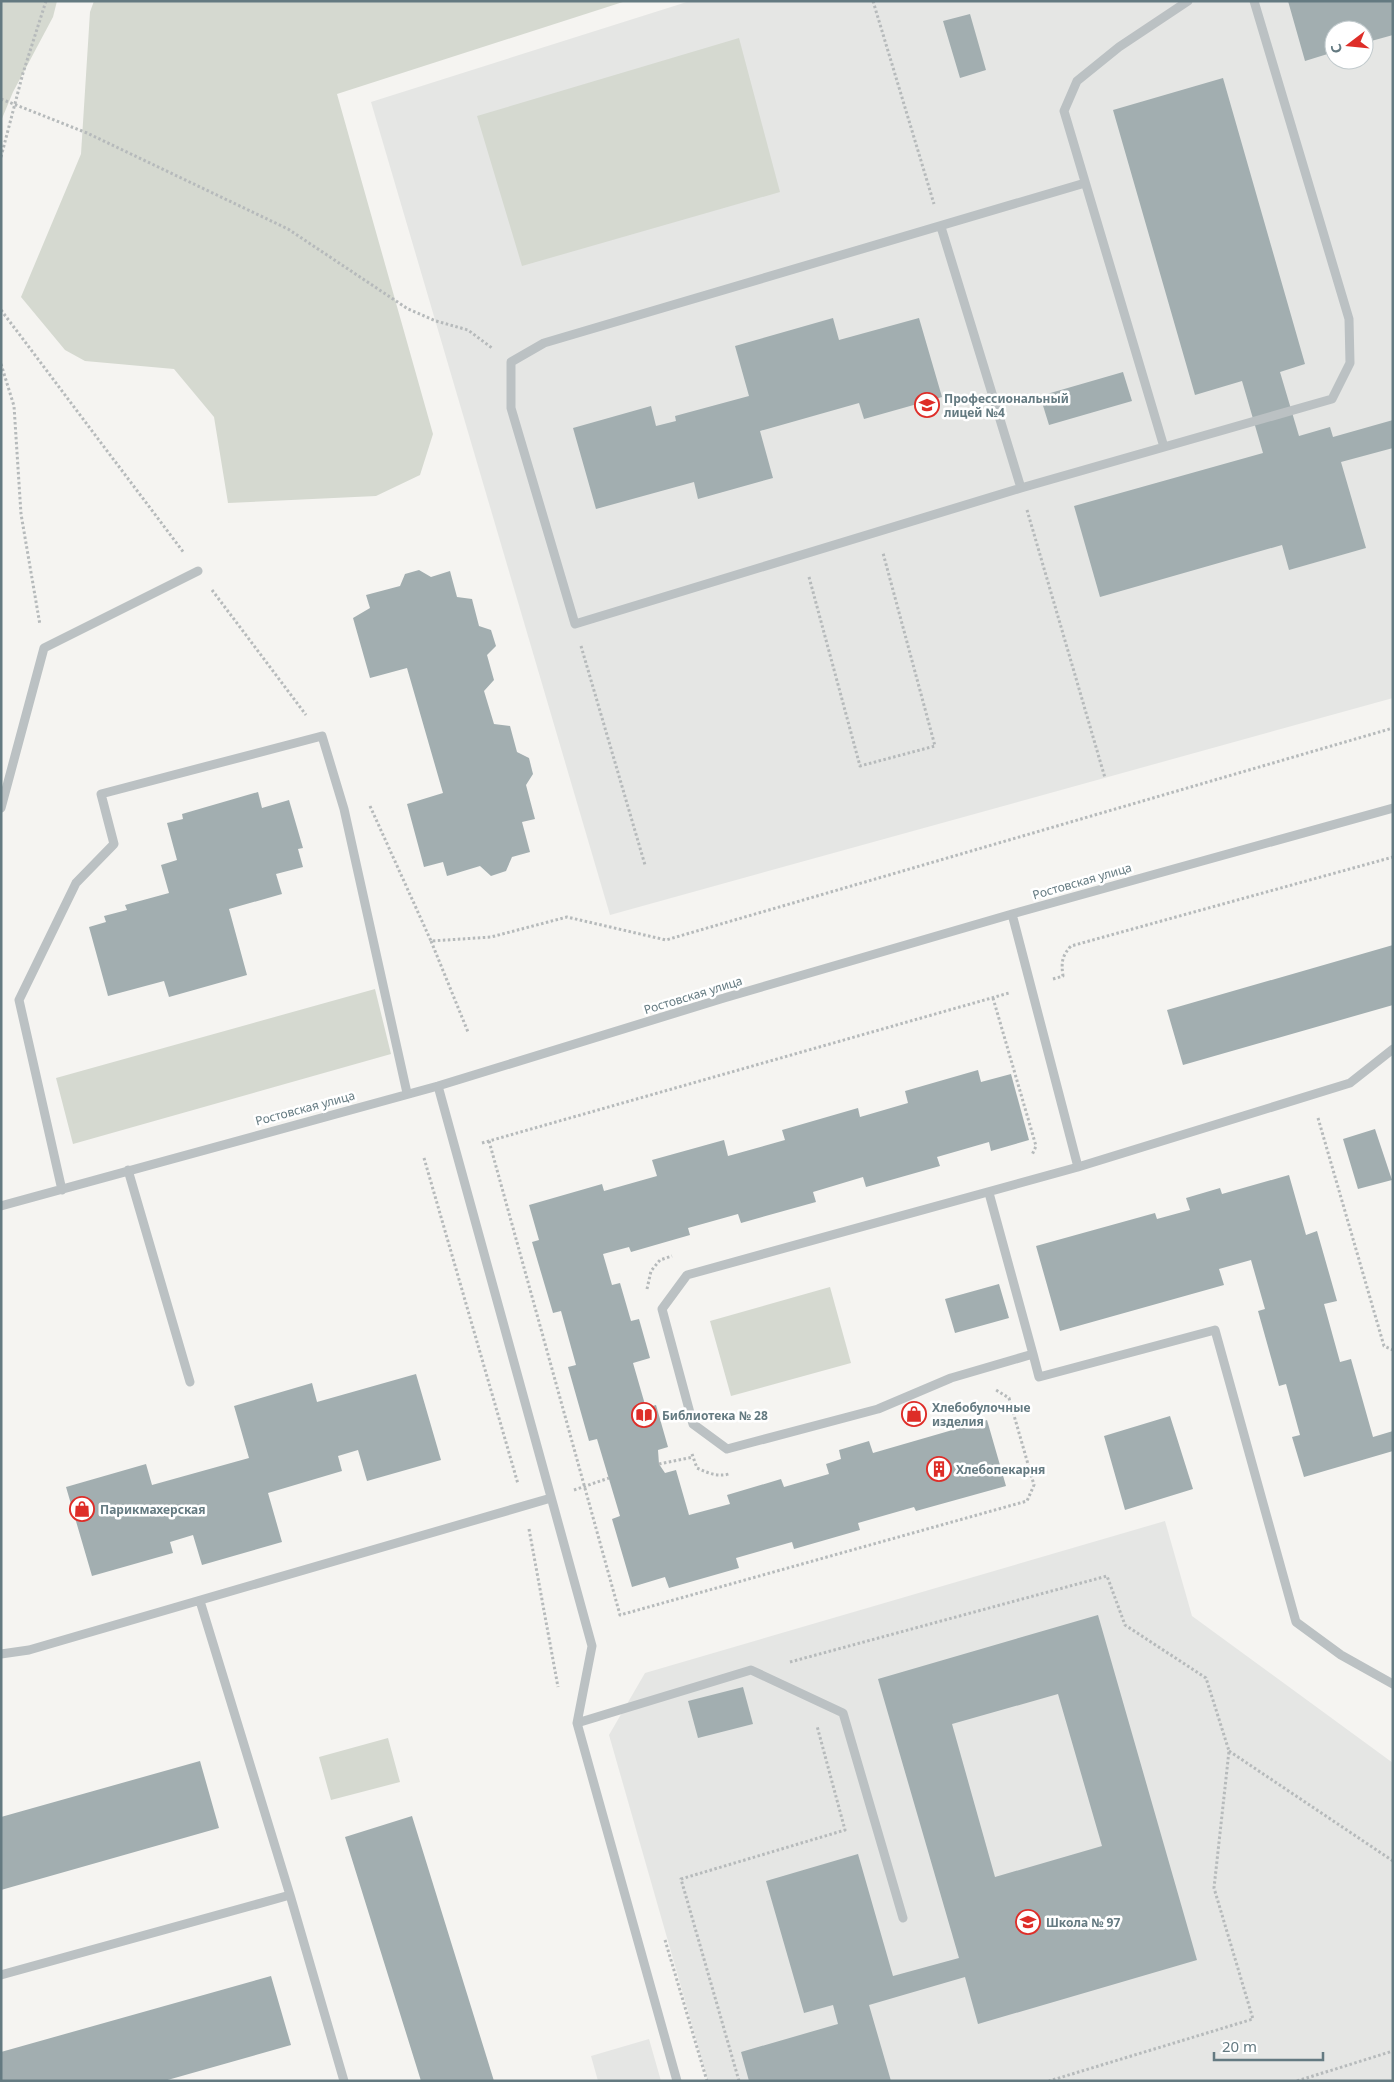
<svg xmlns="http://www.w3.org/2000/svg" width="1394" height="2082" viewBox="0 0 1394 2082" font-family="'Noto Sans',sans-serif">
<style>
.built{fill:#e5e6e4;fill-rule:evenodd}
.green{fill:#d5d9d0}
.building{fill:#a2aeb0;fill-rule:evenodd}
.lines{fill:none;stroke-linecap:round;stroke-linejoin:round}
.path{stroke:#b6babb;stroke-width:3;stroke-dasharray:2.5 2.5;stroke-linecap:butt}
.minor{stroke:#bbc1c3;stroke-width:9}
.labels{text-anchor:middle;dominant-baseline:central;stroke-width:5;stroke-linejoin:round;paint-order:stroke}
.poi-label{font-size:12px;font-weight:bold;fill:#647a81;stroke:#fff;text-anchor:start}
.street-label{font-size:12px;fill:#647a81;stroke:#fff}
</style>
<rect width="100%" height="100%" fill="#f5f4f1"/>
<!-- built -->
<path class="built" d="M690 1H1393V698L610 915 371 102ZM1334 30H1364V60H1334Z
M1165 1521 1192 1616 1393 1763V2081H708L609 1735 645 1673Z
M649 2039 661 2081H598L591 2056Z"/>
<!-- green -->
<path class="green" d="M1 1H57L53 17 13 92 1 121Z
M94 1H626L337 94 433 434 420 475 376 496 228 503 214 417 174 369 85 361 65 350 21 297 81 154 90 12Z
M739 38 780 192 522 266 477 116Z
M375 989 391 1054 73 1144 56 1078Z
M830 1287 851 1363 731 1396 710 1321Z
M388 1738 400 1782 331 1800 319 1757Z"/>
<!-- building -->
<path class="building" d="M1288 1H1393V35L1364 43V30H1334V52L1305 61Z
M970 14 986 70 960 78 943 21Z
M1223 78 1305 364 1280 372 1299 436 1330 427 1333 437 1393 420V448L1341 462 1366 548 1289 570 1282 545 1100 597 1074 506 1263 453 1242 381 1195 395 1113 110Z
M833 318 839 340 919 318 942 397 864 419 859 403 760 431 773 478 698 499 694 482 596 509 573 428 651 406 656 426 676 421 675 416 749 396 735 346Z
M1123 372 1132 401 1049 425 1040 396Z
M419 570 431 577 450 571 457 597 472 599 479 626 491 630 496 646 487 655 494 680 484 691 494 724 510 726 517 752 529 758 533 774 526 785 535 819 522 822 530 852 512 857 506 871 491 876 480 866 447 876 443 862 424 867 407 804 443 793 407 668 370 678 353 618 370 608 366 595 400 586 405 574Z
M258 792 262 808 289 800 303 848 298 849 303 867 276 874 282 894 229 909 247 975 169 997 164 981 108 996 89 927 106 922 104 916 127 910 125 905 169 893 161 865 177 860 167 823 183 819 182 814Z
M1393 945V1005L1183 1065 1167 1010Z
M978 1070 981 1082 1011 1074 1029 1140 991 1151 989 1142 937 1157 940 1166 866 1187 863 1177 813 1192 816 1202 741 1223 738 1214 688 1228 690 1235 631 1252 629 1247 603 1254 612 1285 620 1283 631 1321 639 1319 650 1358 633 1363 646 1408 656 1405 668 1447 658 1450 659 1464 665 1473 676 1470 689 1515 730 1504 727 1495 781 1479 784 1487 829 1474 826 1464 841 1459 839 1450 869 1441 873 1453 987 1420 1006 1486 916 1511 914 1507 858 1523 860 1530 794 1549 792 1542 736 1558 739 1568 669 1588 665 1577 632 1587 612 1519 620 1516 597 1439 589 1441 568 1367 576 1365 561 1311 553 1313 532 1242 539 1240 529 1205 602 1184 604 1191 657 1176 652 1160 724 1140 728 1156 785 1140 782 1130 858 1108 860 1117 908 1103 905 1091Z
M1375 1129 1392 1180 1358 1189 1343 1139Z
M1289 1175 1306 1235 1317 1231 1337 1301 1324 1304 1340 1362 1351 1359 1373 1437 1393 1431V1451L1304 1477 1292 1437 1300 1435 1286 1384 1279 1386 1258 1311 1265 1309 1251 1260 1219 1269 1224 1285 1060 1331 1036 1246 1155 1213 1157 1219 1190 1210 1186 1198 1220 1188 1222 1194Z
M999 1284 1009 1318 955 1333 945 1299Z
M416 1374 441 1460 367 1481 358 1450 338 1456 342 1471 268 1493 282 1542 202 1565 193 1535 170 1542 173 1553 92 1576 66 1487 146 1464 152 1485 249 1458 234 1406 312 1383 317 1402Z
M1170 1416 1193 1489 1125 1510 1104 1436Z
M1098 1615 1197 1960 978 2024 965 1977 869 2005 891 2081H749L741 2052 838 2024 833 2005 804 2013 766 1881 858 1854 893 1976 959 1958 878 1679ZM1058 1694 1102 1846 995 1877 952 1724Z
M743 1687 753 1724 698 1738 688 1701Z
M200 1761 219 1828 1 1890V1817Z
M412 1816 494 2081H421L345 1837Z
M271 1976 291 2045 164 2081H1V2052Z"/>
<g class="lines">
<!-- path -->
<path class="path" d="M873 1 934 204
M1 99 87 133 288 229 408 309 436 321 468 330 492 348
M1 157 23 73 46 1
M1 310 184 553
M1 364 14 406 21 514 40 625
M1027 510 1105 778
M809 577 860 766 935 746 883 553
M212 590 306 715
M581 646 645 865
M370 806 431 941 491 937 567 917 666 940 1393 728
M431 941 468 1032
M1053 979 1063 976C1061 962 1062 956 1071 946L1393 857
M993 998 1036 1146 1032 1155
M1318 1118 1384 1346 1393 1350
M489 1141 620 1615 1027 1501 1034 1485 1009 1398 996 1390
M482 1143 1009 993
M424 1158 518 1484
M647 1289 651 1271 660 1260 672 1256
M692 1454 697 1468C708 1473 717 1477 729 1474
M659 1464 693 1457
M574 1490 609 1478
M529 1529 558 1687
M790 1662 1107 1576 1125 1625 1206 1678 1229 1751 1214 1888 1253 2019 1049 2081
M1229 1751 1393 1861
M665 1940 707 2081
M739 2081 681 1879 845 1830 817 1726
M1297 2081 1393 2051"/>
<!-- minor -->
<path class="minor" d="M1085 183 544 343 511 362V408L575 624 1021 488 1332 399 1350 363 1349 319 1254 1
M941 227 1021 488
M1164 447 1064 111 1077 81 1119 47 1188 1
M1 808 44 648 198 571
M438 1086 592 1646 577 1723 677 2081
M1078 1167 1350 1083 1393 1049
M128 1170 190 1382
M62 1190 19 1000 76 883 114 844 101 794 322 736 344 809 407 1093
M989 1193 1033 1354 951 1378 878 1409 727 1449 693 1424 662 1309 687 1275 1078 1167 1012 914
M1 1206 438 1086 724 998 1012 914 1393 808
M1033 1354 1039 1377 1215 1330 1296 1622 1341 1655 1393 1684
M1 1654 29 1650 551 1498
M577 1723 751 1670 843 1713 903 1918
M290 1895 344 2081
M1 1975 290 1895 200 1601"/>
</g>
<!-- icons -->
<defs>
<symbol id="university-ring" viewBox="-11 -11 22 22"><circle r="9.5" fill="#fff" stroke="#de2d28" stroke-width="1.5"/><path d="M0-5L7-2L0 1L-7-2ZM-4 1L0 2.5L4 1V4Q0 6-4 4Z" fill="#de2d28"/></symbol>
<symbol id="shop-ring" viewBox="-11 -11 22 22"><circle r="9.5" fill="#fff" stroke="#de2d28" stroke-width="1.5"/><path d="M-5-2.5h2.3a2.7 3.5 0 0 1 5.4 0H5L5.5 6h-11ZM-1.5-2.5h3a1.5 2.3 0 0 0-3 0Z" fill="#de2d28"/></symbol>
<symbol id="library-ring" viewBox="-11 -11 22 22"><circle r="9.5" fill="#fff" stroke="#de2d28" stroke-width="1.5"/><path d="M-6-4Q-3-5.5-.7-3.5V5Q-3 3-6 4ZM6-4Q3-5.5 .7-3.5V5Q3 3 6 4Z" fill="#de2d28"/></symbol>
<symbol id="building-ring" viewBox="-11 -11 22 22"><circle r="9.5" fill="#fff" stroke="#de2d28" stroke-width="1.5"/><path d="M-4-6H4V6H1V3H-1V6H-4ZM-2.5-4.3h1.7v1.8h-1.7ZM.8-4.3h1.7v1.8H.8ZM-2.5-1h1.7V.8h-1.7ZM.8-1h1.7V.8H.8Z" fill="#de2d28"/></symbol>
<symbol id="school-ring" viewBox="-11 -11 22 22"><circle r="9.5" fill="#fff" stroke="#de2d28" stroke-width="1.5"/><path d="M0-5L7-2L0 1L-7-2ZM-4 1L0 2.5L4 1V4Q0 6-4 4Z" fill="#de2d28"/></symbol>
</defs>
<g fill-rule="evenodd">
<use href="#university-ring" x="913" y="391" width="28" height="28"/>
<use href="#shop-ring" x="900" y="1400" width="28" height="28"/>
<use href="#library-ring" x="630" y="1401" width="28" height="28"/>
<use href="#building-ring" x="925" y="1455" width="28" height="28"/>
<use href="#shop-ring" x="68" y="1495" width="28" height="28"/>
<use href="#school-ring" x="1014" y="1908" width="28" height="28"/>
</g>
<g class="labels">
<!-- poi labels -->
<g class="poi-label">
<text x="944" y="398">Профессиональный<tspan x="944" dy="14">лицей №4</tspan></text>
<text x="932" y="1407">Хлебобулочные<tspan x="932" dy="14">изделия</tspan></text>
<text x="662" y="1415">Библиотека № 28</text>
<text x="956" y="1469">Хлебопекарня</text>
<text x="100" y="1509">Парикмахерская</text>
<text x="1046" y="1922">Школа № 97</text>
</g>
<!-- street labels -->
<g class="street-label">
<text transform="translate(1082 881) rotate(-16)">Ростовская улица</text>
<text transform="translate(693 995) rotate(-17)">Ростовская улица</text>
<text transform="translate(305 1108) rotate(-15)">Ростовская улица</text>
</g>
</g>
<!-- border -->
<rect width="1394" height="2082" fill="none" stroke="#647a81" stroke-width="5"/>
<!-- north arrow -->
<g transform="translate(1349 45) rotate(254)"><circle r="24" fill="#ffffff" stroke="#c1cacd"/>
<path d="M0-4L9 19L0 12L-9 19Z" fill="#de2d28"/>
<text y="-8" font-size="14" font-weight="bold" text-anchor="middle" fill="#647a81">С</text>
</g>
<!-- scale -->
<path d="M1214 2052v8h109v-8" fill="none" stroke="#647a81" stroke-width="2.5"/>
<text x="1222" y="2052" font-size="15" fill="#647a81" stroke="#ffffff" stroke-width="4" paint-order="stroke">20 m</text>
</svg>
